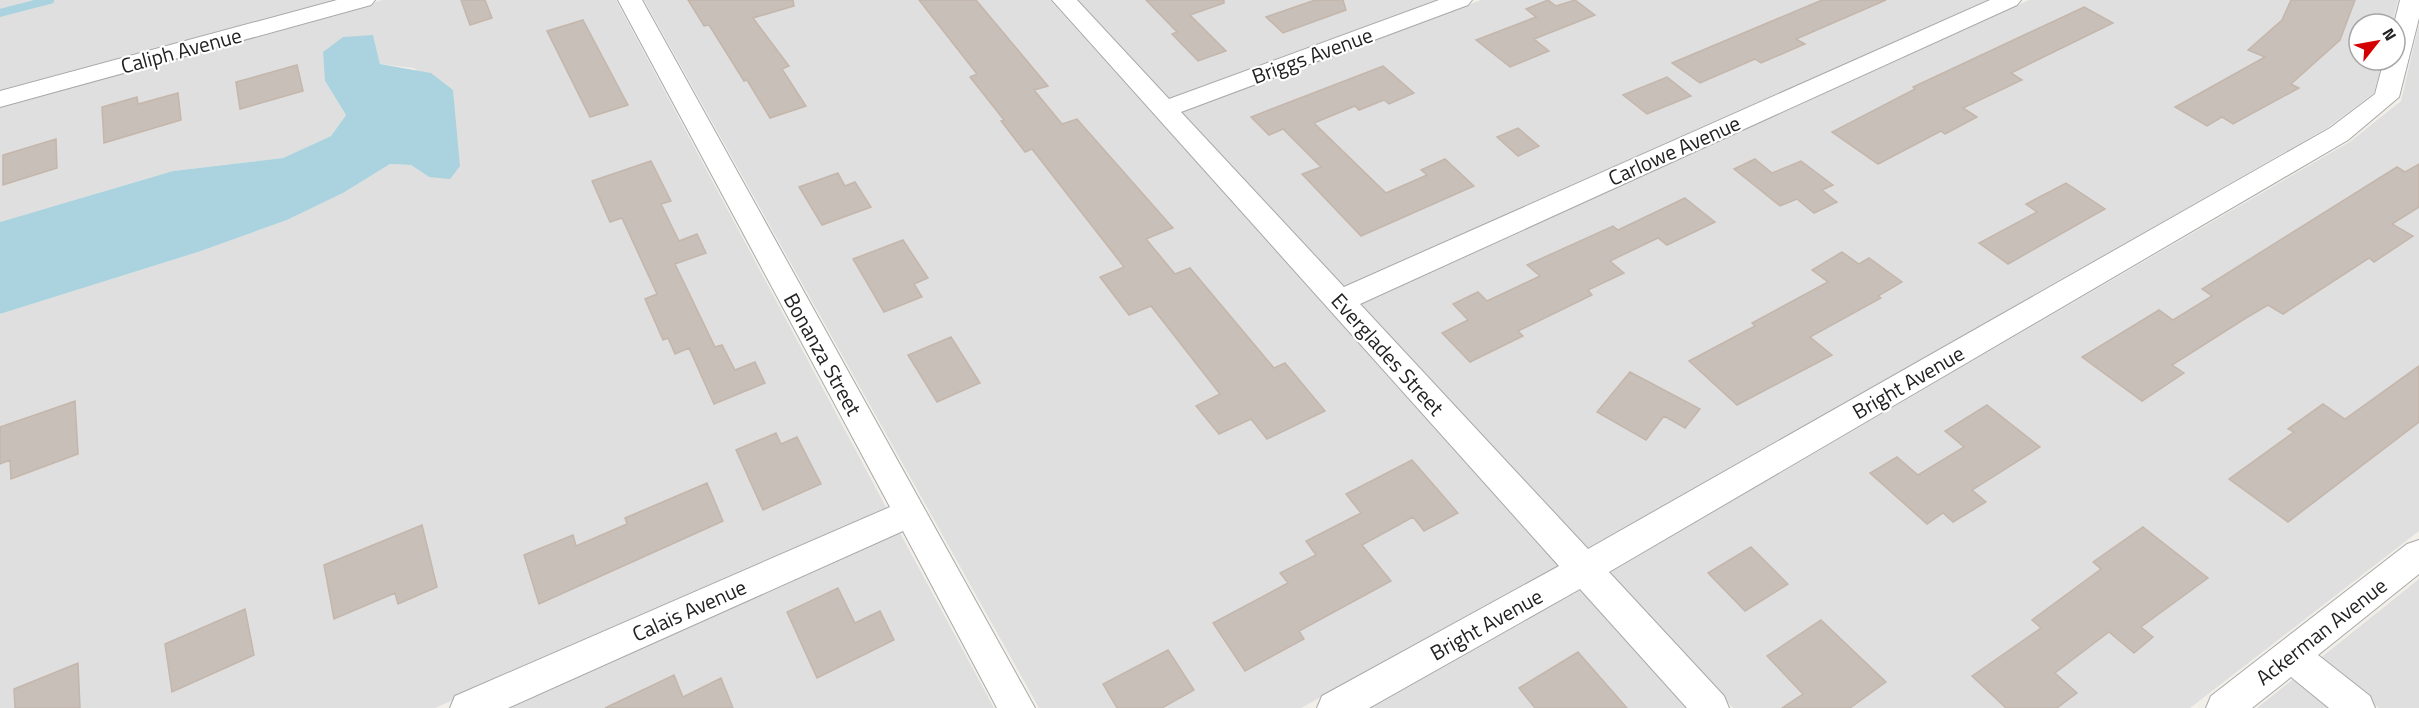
<svg xmlns="http://www.w3.org/2000/svg" width="2419" height="708" viewBox="0 0 2419 708" font-family="'Titillium Web',sans-serif">
<style>
.residential{fill:#e0dfdf}
.water{fill:#aad3df}
.lines{fill:none;stroke-linecap:round;stroke-linejoin:round}
.stream{stroke:#aad3df;stroke-width:8}
.building{fill:#c7bfb8;stroke:#c4b6ab;stroke-width:1.5}
.street-casing{stroke:#a9a9a9;stroke-width:2}
.street{fill:#fff;fill-rule:evenodd}
.labels{text-anchor:middle;dominant-baseline:central;stroke-width:4.5;stroke-linejoin:round;paint-order:stroke}
.street-label{font-size:21px;fill:#222;stroke:#fff}
</style>
<rect width="100%" height="100%" fill="#f2efe9"/>
<!-- residential -->
<path class="residential" d="M0 0H342L0 93Z
M383 0H616L887 509 435 708H0V314L198 252 287 220 343 193 390 164 411 165 429 177 455 127 453 90 413 68 380 64 373 35 325 81 346 115 331 136 283 158 173 171 0 222V105Z
M644 0H1050L1560 565 1301 708H1039Z
M1077 0H1439L1169 100Z
M1481 0H1988L1344 287 1181 112Z
M2029 0H2398L2392 24H2359V60H2383L2374 93 2327 128 1587 550 1360 303Z
M2419 24V531L2190 708H1733L1608 573 2351 141 2401 101Z
M899 531 994 708H502Z
M2419 579V708H2379L2318 660Z
M1581 589 1689 708H1369Z
M2296 677 2335 708H2257Z"/>
<!-- water -->
<path class="water" d="M373 35 380 64 431 73 453 90 460 166 450 179 429 177 411 165 390 164 343 193 287 220 198 252 0 314V222L173 171 283 158 331 136 346 115 325 81 323 52 343 37Z"/>
<g class="lines">
<!-- stream -->
<path class="stream" d="M0 13 50 0"/>
</g>
<!-- building -->
<path class="building" d="M461 0H485L492 18 470 25Z
M688 0H793L794 6 753 18 789 66 782 69 806 106 770 118 747 80 744 81 709 25 704 26Z
M919 0H976L1048 86 1034 90 1062 124 1077 119 1173 228 1146 239 1175 274 1190 268 1274 368 1285 363 1325 411 1267 439 1251 419 1219 434 1196 406 1220 394 1151 306 1129 315 1100 277 1124 267 1032 149 1025 152 1001 121 1004 120 970 77 977 74Z
M1146 0H1224V3L1190 15 1226 51 1198 61 1172 34 1177 32Z
M1315 0H1343L1346 10 1283 33 1266 17Z
M1548 0 1556 6 1575 0 1595 15 1534 39 1549 51 1510 67 1476 40 1536 17 1526 9Z
M1822 0H1886L1796 39 1805 44 1761 63 1755 59 1700 83 1672 63Z
M2291 0H2355L2340 40 2291 84 2299 88 2233 124 2222 117 2207 126 2175 107 2265 57 2248 50 2282 20Z
M2084 7 2113 23 2011 73 2022 80 1963 108 1977 117 1945 134 1941 131 1878 164 1832 132 1915 89 1913 87Z
M583 20 628 105 590 117 547 31Z
M297 65 303 91 240 109 236 82Z
M1383 66 1414 93 1389 104 1384 100 1359 110 1355 106 1314 123 1386 193 1427 175 1421 170 1445 159 1474 186 1361 236 1302 174 1321 167 1283 129 1269 135 1251 117Z
M1667 77 1691 96 1647 114 1623 95Z
M178 93 181 120 104 143 102 107 137 97 138 104Z
M1518 128 1539 146 1518 156 1497 137Z
M56 139 57 168 3 185V155Z
M1755 159 1772 173 1801 161 1833 185 1822 190 1837 202 1814 213 1797 199 1780 206 1734 169Z
M651 161 671 201 661 204 679 241 697 234 706 253 675 264 715 347 722 345 735 370 755 362 765 383 714 404 689 348 675 354 668 338 663 340 645 299 657 294 622 218 610 222 592 181Z
M2419 164V207L2392 224 2413 236 2374 262 2369 258 2283 314 2268 305 2246 318 2172 365 2184 373 2142 401 2082 357 2159 310 2173 320 2212 296 2202 289 2397 167 2405 172Z
M838 173 845 186 855 182 871 207 822 225 799 187Z
M2066 183 2105 209 2008 264 1979 243 2037 212 2026 204Z
M1685 198 1715 222 1667 245 1658 238 1610 261 1624 273 1588 290 1592 295 1518 331 1523 336 1470 362 1442 333 1468 320 1453 304 1478 292 1487 301 1540 276 1527 265 1613 226 1618 230Z
M903 240 928 278 914 284 922 297 884 312 853 259Z
M1842 252 1859 264 1869 258 1902 282 1878 296 1881 298 1810 337 1832 355 1737 405 1689 361 1755 326 1752 323 1828 282 1812 270Z
M951 337 980 383 937 402 908 355Z
M2419 366V422L2288 522 2229 479 2294 432 2288 429 2323 404 2345 419Z
M1630 372 1700 409 1685 428 1664 416 1646 440 1597 412Z
M75 401 78 454 11 479 10 460 0 464V427Z
M1987 405 2040 447 1972 490 1986 502 1953 522 1943 513 1927 524 1870 473 1897 457 1918 475 1964 447 1945 431Z
M776 433 781 444 797 437 821 484 763 510 736 450Z
M1412 460 1458 513 1424 531 1413 517 1362 545 1391 581 1299 631 1304 639 1245 671 1213 623 1288 583 1280 573 1316 555 1306 541 1361 513 1346 494Z
M707 483 723 521 539 604 524 555 573 535 576 546 627 524 625 518Z
M422 525 437 587 398 604 395 593 334 619 324 565Z
M2143 527 2208 578 2141 627 2153 637 2134 653 2109 632 2055 673 2077 693 2057 708H2006L1972 676 2041 628 2032 620 2101 569 2093 562Z
M1751 547 1788 584 1745 611 1708 573Z
M838 588 855 623 880 611 894 640 817 678 787 612Z
M245 609 254 655 172 692 165 644Z
M1821 620 1886 682 1850 708H1782L1803 694 1767 656Z
M1168 650 1194 690 1162 708H1117L1103 684Z
M1578 652 1627 708H1535L1519 688Z
M78 663 80 708H15L14 689Z
M674 675 683 697 721 678 733 708H605Z"/>
<g class="lines">
<defs>
<path id="street" d="M337 0H375L371 5 0 107V91Z
M618 0H642L1035 708H997L903 531 508 708H450L455 696 890 507Z
M1052 0H1077L1169 99 1439 0H1472L1468 5 1181 112 1344 287 1990 0H2021L2017 5 1360 304 1588 549 2330 128 2375 94 2384 60H2395L2394 24 2400 0H2419V18L2399 97 2348 140 1609 572 1724 696 1729 708H1687L1580 589 1369 708H1317L1322 696 1559 566Z
M2419 540V574L2318 655 2370 696 2375 708H2329L2291 677 2252 708H2206L2211 696 2407 544Z"/>
</defs>
<!-- street casing -->
<use href="#street" class="street-casing"/>
<!-- street -->
<use href="#street" class="street"/>
</g>
<g class="labels">
<!-- street labels -->
<g class="street-label">
<text transform="translate(181 50) rotate(-15)">Caliph Avenue</text>
<text transform="translate(1312 55) rotate(-20)">Briggs Avenue</text>
<text transform="translate(1674 150) rotate(-24)">Carlowe Avenue</text>
<text transform="translate(823 354) rotate(61)">Bonanza Street</text>
<text transform="translate(1388 354) rotate(48)">Everglades Street</text>
<text transform="translate(1908 382) rotate(-30)">Bright Avenue</text>
<text transform="translate(689 610) rotate(-24)">Calais Avenue</text>
<text transform="translate(1486 624) rotate(-29)">Bright Avenue</text>
<text transform="translate(2321 631) rotate(-38)">Ackerman Avenue</text>
</g>
</g>
<!-- north arrow -->
<g transform="translate(2377 42) rotate(59)"><circle r="28" fill="#ffffff" stroke="#a7a7a7" stroke-width="1.5"/>
<path d="M0-4.5L10 22L0 15L-10 22Z" fill="#d40000"/>
<text y="-9" font-size="16" font-weight="bold" text-anchor="middle" fill="#222222">N</text>
</g>
</svg>
